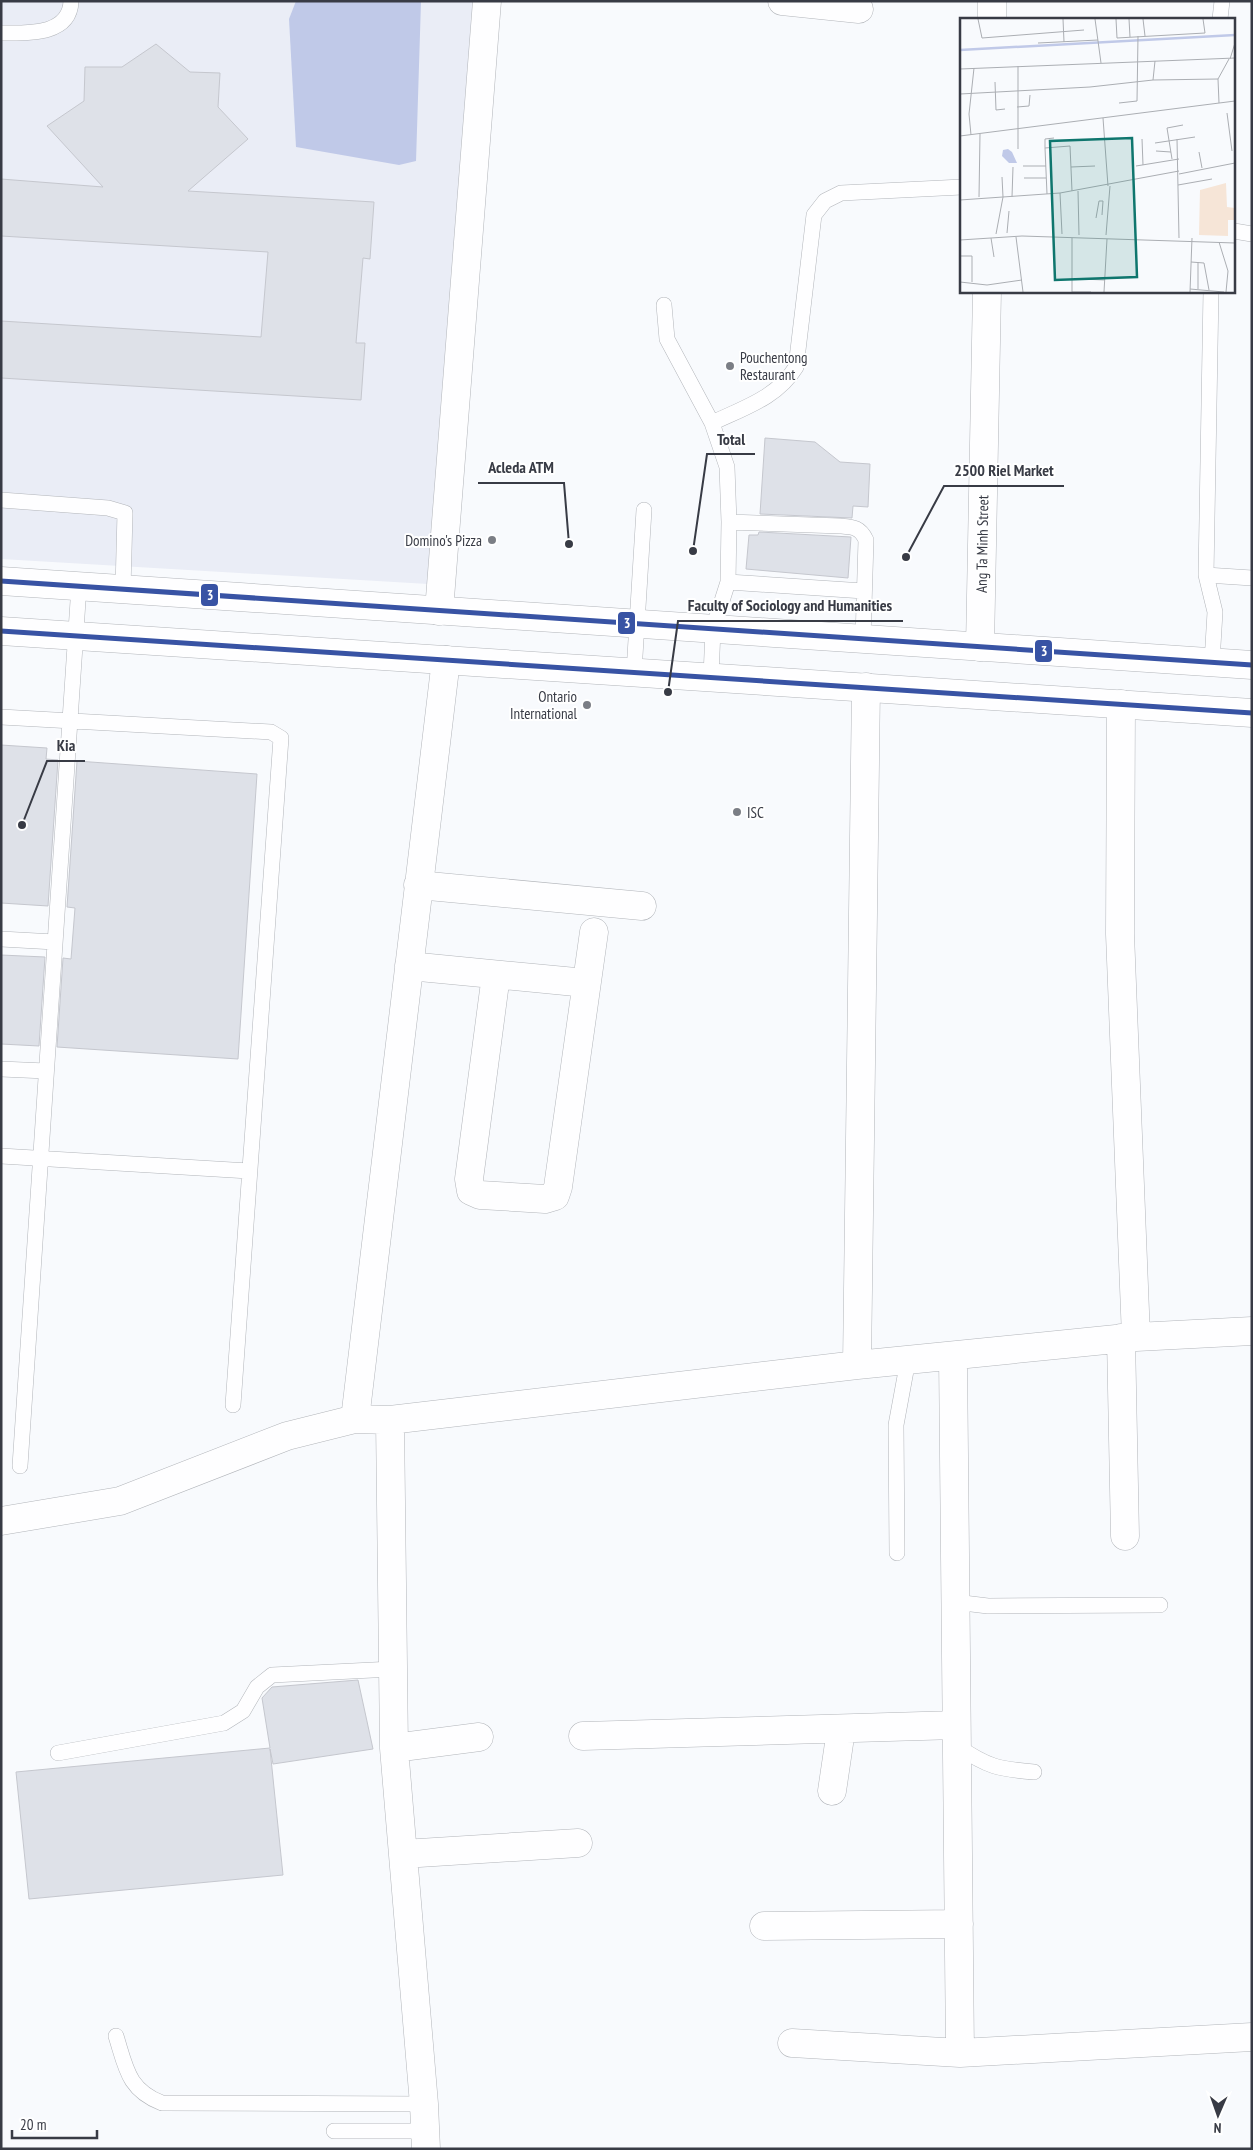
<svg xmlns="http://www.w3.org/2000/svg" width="1253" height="2150" viewBox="0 0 1253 2150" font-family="'PT Sans Narrow',sans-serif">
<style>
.built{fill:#eaedf6}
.water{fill:#c0c9e8}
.building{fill:#dee1e8;stroke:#c5c7ce}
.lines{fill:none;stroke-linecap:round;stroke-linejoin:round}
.lane-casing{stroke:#b2b5ba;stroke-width:16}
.street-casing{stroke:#b2b5ba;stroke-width:29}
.secondary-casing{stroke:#b2b5ba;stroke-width:29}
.highway-casing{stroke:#b2b5ba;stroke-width:29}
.lane{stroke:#fefeff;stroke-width:15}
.street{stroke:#fefeff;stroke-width:28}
.secondary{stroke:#fefeff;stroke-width:28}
.highway{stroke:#fefeff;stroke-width:28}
.bus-1-casing{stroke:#fff;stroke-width:9}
.bus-1{stroke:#3853a4;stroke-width:5}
.poi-dot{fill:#7b7e85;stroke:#fff;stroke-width:2}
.labels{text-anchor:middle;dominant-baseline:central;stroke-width:4;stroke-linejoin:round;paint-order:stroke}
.poi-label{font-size:15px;fill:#383b45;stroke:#fff;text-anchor:start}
.street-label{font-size:15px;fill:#383b45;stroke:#fff}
.inset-river{fill:none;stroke:#c0c9e8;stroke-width:2.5}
.inset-road{fill:none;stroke:#abaeb3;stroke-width:1}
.view{fill:#0f766e;fill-opacity:0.15;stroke:#0f766e;stroke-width:2.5}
.inset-edge{fill:none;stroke:#383b45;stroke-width:2.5}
.leader{fill:none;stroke:#383b45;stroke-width:2}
.callout-dot{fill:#383b45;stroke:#fff;stroke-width:2}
.callout-label{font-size:16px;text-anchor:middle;font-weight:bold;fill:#383b45;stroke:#fff;stroke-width:4;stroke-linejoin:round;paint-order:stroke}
.line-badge{stroke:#fff;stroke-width:2}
.badge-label{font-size:14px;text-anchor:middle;font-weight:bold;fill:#fff}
</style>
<rect width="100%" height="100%" fill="#f8fafd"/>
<!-- built -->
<path class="built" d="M1 1H477L428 584 1 559Z"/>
<!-- water -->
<path class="water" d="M296 1H421L416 161 399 165 296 147 289 19Z"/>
<!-- building -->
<path class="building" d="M156 44 190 72 220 73 218 107 248 139 188 191 374 202 370 259 363 258 356 343H365L361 400 1 378V321L261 337 268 252 1 236V179L103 187 47 126 84 101 85 67H122Z
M765 438 815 442 840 462 870 464 868 507 853 506 852 518 760 514Z
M759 532 851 537 848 578 746 569 749 535H758Z
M1 745 47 748 46 759 58 760 48 906 1 903Z
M77 761 257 774 238 1059 57 1047 63 958 71 959 75 908 67 907Z
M1 955 45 957 39 1046 1 1044Z
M358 1680 373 1749 273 1764 270 1749 283 1875 29 1899 16 1772 270 1748 262 1698 272 1687Z"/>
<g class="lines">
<defs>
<path id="lane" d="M1220 19 1222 1
M1 33C26 33 70 36 71 1
M1234 231 1252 234
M1211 291 1206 575 1215 612 1212 662
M664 305 667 339 712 423 727 467 729 522 728 582 713 629 711 677
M712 423C743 408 777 398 796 367L814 215 825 201 841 193 962 187
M1 500 108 508 125 513 123 589
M729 522 840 526C853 527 860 527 866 540L863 639
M1206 575 1252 578
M728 582 864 591
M634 672 644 510
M1 717 271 732 281 738 233 1405
M1 939 55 942
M1 1069 46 1071
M1 1156 249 1171
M20 1466 79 586
M897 1553 896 1425 908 1360
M955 1602 988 1606 1160 1605
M957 1746C988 1767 998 1769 1034 1772
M58 1753 224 1723 243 1711 257 1687 272 1675 393 1669
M116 2036C126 2068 128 2090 162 2103L424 2104
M334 2131H425"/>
<path id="street" d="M782 1 859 9
M439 611 487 1
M1121 704 1120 934 1136 1337
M418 885 642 906
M409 966 586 983
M496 975 469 1179 471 1191 480 1195 545 1199 555 1196 558 1187 594 932
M1121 1338 1125 1536
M953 1356 960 2053 1252 2037
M857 1365 866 687
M355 1419 446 660
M390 1420 394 1748 424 2104 426 2149
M1 1521 120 1501 287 1436 355 1419 390 1420 857 1365 1136 1337 1252 1331
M583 1736 956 1725
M394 1748 479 1737
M832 1791 841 1730
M403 1854 578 1843
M764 1926 959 1924
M792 2043 960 2053"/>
<path id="secondary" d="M992 19V1
M980 647 987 291"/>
<path id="highway" d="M1 581 1252 665
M1 631 1252 713"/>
</defs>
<!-- lane casing -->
<use href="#lane" class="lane-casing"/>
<!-- street casing -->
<use href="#street" class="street-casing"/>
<!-- secondary casing -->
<use href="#secondary" class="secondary-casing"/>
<!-- highway casing -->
<use href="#highway" class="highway-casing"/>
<!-- lane -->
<use href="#lane" class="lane"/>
<!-- street -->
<use href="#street" class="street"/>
<!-- secondary -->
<use href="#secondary" class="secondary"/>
<!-- highway -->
<use href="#highway" class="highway"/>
<defs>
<path id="bus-1" d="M1 581 1252 665
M1 631 1252 713"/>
</defs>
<!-- bus-1 casing -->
<use href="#bus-1" class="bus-1-casing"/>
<!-- bus-1 -->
<use href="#bus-1" class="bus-1"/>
</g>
<!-- markers -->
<g class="poi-dot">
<circle cx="730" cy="366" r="5"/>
<circle cx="492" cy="540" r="5"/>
<circle cx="587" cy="705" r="5"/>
<circle cx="737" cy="812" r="5"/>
</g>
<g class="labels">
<!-- poi labels -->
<g class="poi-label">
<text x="740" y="357">Pouchentong<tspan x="740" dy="17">Restaurant</tspan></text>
<text x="482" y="540" text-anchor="end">Domino's Pizza</text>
<text x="577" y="696" text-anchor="end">Ontario<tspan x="577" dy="17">International</tspan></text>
<text x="747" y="812">ISC</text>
</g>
<!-- street labels -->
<g class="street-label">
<text transform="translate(982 544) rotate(-89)">Ang Ta Minh Street</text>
</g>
</g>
<!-- overview -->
<g transform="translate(960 18)">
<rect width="275" height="275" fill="#f8fafd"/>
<path d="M266 165 267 189 275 190V202H268V218L239 217 240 172Z" fill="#f6e5d7"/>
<path d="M48 131 52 134 57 145H49L42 138 43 132Z" fill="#c0c9e8"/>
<path class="inset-river" d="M0 32 275 17"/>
<path class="inset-road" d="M18 1 22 20 124 12M103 1 104 24M135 1 141 45M156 1 157 20 245 15 243 1M169 1 170 19M183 1 185 18M78 25 138 22M270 41 275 25M58 48V131M0 51 275 40M258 61 259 85M193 62 258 61 269 41M35 64 36 92 45 91M0 76 130 69 193 62 195 43M159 85 177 83 178 18M57 89 69 88 70 77M267 95 272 133M143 100 148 168M11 117 9 96 14 50M0 118 275 83M182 121 183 147M217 121 219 220M195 125 235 119M85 130V121L94 120M196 133 211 134M239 134 242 150M212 141 207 110 223 107M63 148H86M176 148 219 141M111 149 135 148M219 156 275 145M64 160H86M218 167 252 161M118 173 119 217M100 175 102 216M87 176 85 130 110 128 112 173M19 179 20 116M52 179 53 149M0 182 100 175 219 153M136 200 139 183H143L142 197M47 215 49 193M36 216 43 179 42 159M146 217 150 168M56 219 63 274M31 220 34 239M112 220V274M0 222 62 218 275 225M259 224 268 253 266 274M0 238H12V264M231 244 244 245 249 272M238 244V271M121 261 145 262M0 264 27 267 62 262M230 271 264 274M112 274H131M144 274 147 221M230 274 232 220"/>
<path class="view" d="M172 120 177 259 95 262 90 123Z"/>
<rect width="275" height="275" class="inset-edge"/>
</g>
<!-- callouts -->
<path class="leader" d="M693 551L707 454H755M569 544L564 483H478M906 557L944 486H1064M668 692L678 621H903M22 825L47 761H85"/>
<g class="callout-dot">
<circle cx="693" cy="551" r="5"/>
<circle cx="569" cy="544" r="5"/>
<circle cx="906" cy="557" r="5"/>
<circle cx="668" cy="692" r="5"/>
<circle cx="22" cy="825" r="5"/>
</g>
<g class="callout-label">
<text x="731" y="445">Total</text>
<text x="521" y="473">Acleda ATM</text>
<text x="1004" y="476">2500 Riel Market</text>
<text x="790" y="611">Faculty of Sociology and Humanities</text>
<text x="66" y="751">Kia</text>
</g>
<g class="line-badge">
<rect x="200" y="583" width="19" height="24" rx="5" fill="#3853a4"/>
<rect x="617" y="611" width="19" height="24" rx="5" fill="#3853a4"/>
<rect x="1034" y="639" width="19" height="24" rx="5" fill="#3853a4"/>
</g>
<g class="badge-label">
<text x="210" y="600">3</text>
<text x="627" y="628">3</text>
<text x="1044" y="656">3</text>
</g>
<!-- border -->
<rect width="1253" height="2150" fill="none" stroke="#383b45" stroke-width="5"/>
<!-- north arrow -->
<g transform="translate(1218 2115) rotate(182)" stroke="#ffffff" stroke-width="4" paint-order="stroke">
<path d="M0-4L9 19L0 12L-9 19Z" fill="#383b45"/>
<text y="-8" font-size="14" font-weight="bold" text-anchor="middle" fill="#383b45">N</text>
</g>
<!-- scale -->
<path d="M12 2130v8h85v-8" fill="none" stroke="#383b45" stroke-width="2.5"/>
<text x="20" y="2130" font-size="15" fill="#383b45" stroke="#ffffff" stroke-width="4" paint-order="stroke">20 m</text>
</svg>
